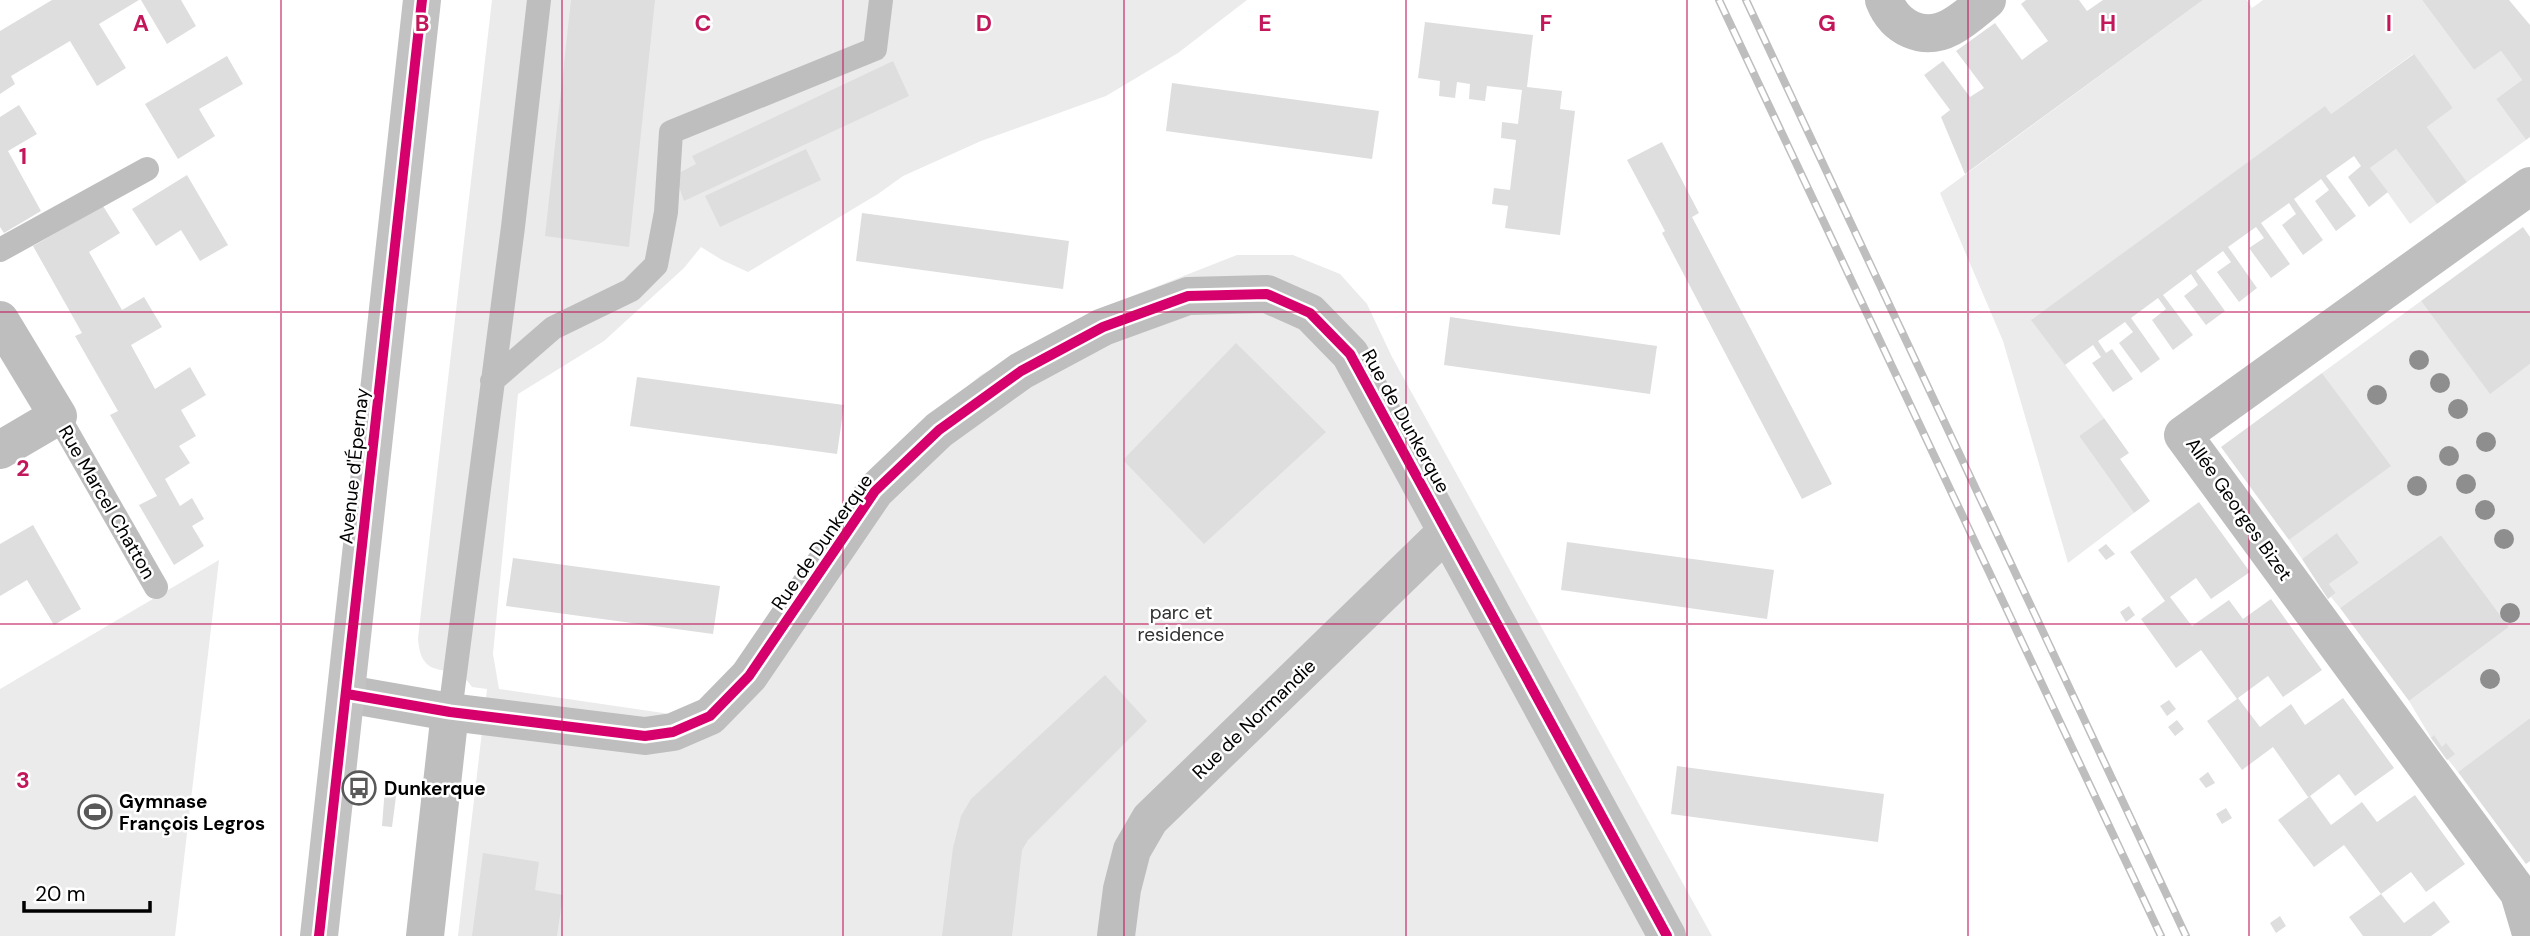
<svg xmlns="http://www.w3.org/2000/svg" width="2530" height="936" viewBox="0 0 2530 936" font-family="'DM Sans',sans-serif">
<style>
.green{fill:#ebebeb}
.building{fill:#dedede}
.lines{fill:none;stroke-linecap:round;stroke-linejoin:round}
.service{stroke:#bebebe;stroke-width:24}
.minor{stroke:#bebebe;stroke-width:38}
.secondary{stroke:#c2c2c2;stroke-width:38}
.rail-casing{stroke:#bebebe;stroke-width:8}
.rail{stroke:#fff;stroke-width:5;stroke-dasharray:16;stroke-linecap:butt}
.cycleway-casing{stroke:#fff;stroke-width:15}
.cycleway{stroke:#d6006c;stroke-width:10}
.tree{fill:#8e8e8e}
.grid{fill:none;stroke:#c2185b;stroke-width:2;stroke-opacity:0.55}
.labels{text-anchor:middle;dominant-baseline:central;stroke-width:5;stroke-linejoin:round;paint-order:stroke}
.street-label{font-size:19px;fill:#000;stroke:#fff}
.park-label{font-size:19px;fill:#313131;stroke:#fff}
.poi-label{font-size:19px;font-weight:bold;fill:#000;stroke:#fff;text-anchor:start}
.grid-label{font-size:23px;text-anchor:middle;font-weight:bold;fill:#c2185b;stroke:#fff;stroke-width:5;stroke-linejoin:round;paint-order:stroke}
</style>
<rect width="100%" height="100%" fill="#fff"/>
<!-- green -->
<path class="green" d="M492 0H1247L1178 53 1106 96 981 141 903 176 878 194 748 272 722 260 701 247 684 268 604 341 518 394 493 654 499 689 670 714 699 702 729 679 906 438 981 375 1107 306 1237 255H1293L1340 274 1367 304 1392 357 1712 936H458L487 689 472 687C454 657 421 687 418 638Z
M2203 0H2247L2252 8 2263 0H2422L2474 70 2501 51 2522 80 2496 99 2526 140 2467 182 2427 127 2453 108 2413 54 2331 114 2032 319 2104 418 2079 436 2134 513 2068 563 2003 341 1940 193Z
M2396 149 2437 204 2410 224 2370 168Z
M2421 301 2490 393 2530 364V718L2458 772 2431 738 2409 701 2509 627 2441 535 2340 608 2331 597 2336 593 2329 584 2359 563 2338 534 2302 559 2289 540 2390 466 2322 373Z
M219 560 175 936H0V689Z"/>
<!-- building -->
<path class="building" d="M52 0H139L99 24 126 68 97 86 70 41 11 76 15 84 0 94V31Z
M141 0H181L196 26 167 44Z
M571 0H655L629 247 545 236Z
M2026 0H2079L2087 11 2103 0H2203L1965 174 1941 117 1950 110 1924 75 1943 61 1970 97 1984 88 1956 51 1995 23 2022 60 2035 50 2048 41 2021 4Z
M2422 0H2509L2530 25V137L2526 140 2496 99 2522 80 2501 51 2474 70Z
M1425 22 1533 35 1527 87 1562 91 1560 109 1575 111 1560 235 1505 228 1508 206 1492 204 1494 188 1510 190 1516 140 1501 138 1502 122 1518 124 1522 90 1487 86 1485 101 1469 99 1470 84 1457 82 1455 98 1439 96 1440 81 1418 78Z
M2414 54 2453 108 2427 127 2467 182 2437 204 2396 149 2370 168 2388 192 2369 207 2348 177 2361 166 2354 156 2326 176 2356 216 2336 231 2315 201 2329 190 2321 179 2294 199 2323 240 2303 255 2282 225 2296 214 2289 203 2261 223 2290 264 2271 278 2249 248 2264 238 2256 227 2228 247 2257 288 2239 302 2217 272 2231 262 2223 251 2196 271 2225 311 2206 325 2184 296 2198 285 2191 274 2163 295 2193 335 2173 350 2152 320 2166 309 2158 298 2131 318 2160 359 2141 373 2119 343 2133 332 2125 322 2098 341 2106 353 2112 349 2133 379 2113 392 2092 363 2101 357 2093 345 2065 365 2031 320 2325 106 2331 114Z
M227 56 243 84 199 109 215 136 178 159 145 104Z
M893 61 909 96 684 201 675 175 696 164 692 156Z
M1172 83 1379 111 1372 159 1166 131Z
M19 105 37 134 8 151 41 211 4 233 0 227V117Z
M1662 142 1699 213 1692 217 1832 484 1802 499 1662 233 1665 231 1627 160Z
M806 149 821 180 720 227 705 196Z
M187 175 228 245 200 261 181 230 156 246 132 209Z
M103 206 120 233 89 252 122 310 144 297 162 327 131 345 155 389 190 367 206 395 181 410 196 436 179 446 190 463 165 479 180 506 192 498 204 519 192 526 204 546 174 565 139 505 157 496 110 415 118 411 75 336 82 333 33 246Z
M862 213 1069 241 1063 289 856 261Z
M2523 227 2530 237V364L2490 394 2421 301Z
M1450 317 1657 346 1650 394 1444 365Z
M1236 343 1326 432 1204 544 1123 460Z
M2322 373 2391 466 2289 540 2221 447Z
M637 377 844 405 837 454 630 426Z
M2104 418 2129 453 2120 459 2150 501 2134 513 2079 436Z
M2199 502 2250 572 2211 599 2196 578 2170 597 2192 626 2229 600 2243 619 2271 599 2322 670 2283 697 2268 676 2242 695 2238 698 2260 727 2291 704 2305 725 2343 698 2394 768 2355 796 2339 774 2310 796 2331 825 2362 802 2377 822 2415 795 2465 864 2426 892 2411 872 2381 894 2344 845 2314 867 2278 820 2310 796 2308 797 2273 747 2242 770 2207 721 2237 699 2201 650 2176 668 2141 619 2165 601 2130 552Z
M33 525 81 609 54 625 27 580 0 596V544Z
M2337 533 2359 563 2329 584 2336 593 2328 599 2302 559Z
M2441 535 2509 627 2409 701 2340 608Z
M1567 542 1774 570 1767 619 1561 590Z
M2106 544 2115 554 2106 560 2098 550Z
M513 558 720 586 713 634 506 606Z
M2129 606 2135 615 2126 622 2120 612Z
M1105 675 1147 721 1028 840 1022 850 1012 936H942L953 848 961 816 971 799Z
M2169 700 2176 709 2167 716 2160 706Z
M2530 718V861L2526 864 2458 772Z
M2177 720 2184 729 2175 736 2168 727Z
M2434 735 2442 747 2446 743 2455 754 2447 760 2431 738Z
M1677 766 1884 794 1878 842 1671 814Z
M2208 772 2215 783 2206 788 2199 779Z
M385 787 397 789 392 827 382 826Z
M2226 808 2232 818 2222 824 2216 814Z
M483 853 539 862 535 890 563 895 557 936H472Z
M2381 894 2404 923 2434 901 2450 922 2431 936H2363L2349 917Z
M2280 916 2286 926 2276 933 2270 923Z"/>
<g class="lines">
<!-- service -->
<path class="service" d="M0 250 147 169
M492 381 553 328 631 290 656 265 666 212 671 132 875 49 881 0
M58 416 156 587
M450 712 513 227 539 0"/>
<!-- minor -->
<path class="minor" d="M1884 0C1895 28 1923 42 1951 27 1964 20 1976 9 1987 0
M2530 186 2183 435 2519 893 2530 930
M0 320 58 416 0 450
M347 694 450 712 645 736 673 732 710 716 749 676 875 491 939 430 1021 371 1103 327 1188 296 1267 294 1310 313 1350 354 1667 936
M425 936 450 712
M1116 936 1122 889 1132 850 1150 819 1446 532"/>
<!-- secondary -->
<path class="secondary" d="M319 936 422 0"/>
<defs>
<path id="rail" d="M1719 0 2161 936
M1746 0 2186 936"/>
</defs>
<!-- rail casing -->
<use href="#rail" class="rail-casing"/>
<!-- rail -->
<use href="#rail" class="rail"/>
<defs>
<path id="cycleway" d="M347 694 450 712 645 736 673 732 710 716 749 676 875 491 939 430 1021 371 1103 327 1188 296 1267 294 1310 313 1350 354 1667 936
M319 936 422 0"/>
</defs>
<!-- cycleway casing -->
<use href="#cycleway" class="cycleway-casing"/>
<!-- cycleway -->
<use href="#cycleway" class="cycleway"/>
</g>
<!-- trees -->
<g class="tree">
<circle cx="2419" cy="360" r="10"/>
<circle cx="2440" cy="383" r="10"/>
<circle cx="2377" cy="395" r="10"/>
<circle cx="2458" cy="409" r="10"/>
<circle cx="2486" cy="442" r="10"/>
<circle cx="2449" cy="456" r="10"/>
<circle cx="2466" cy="484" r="10"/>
<circle cx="2417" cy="486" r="10"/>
<circle cx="2485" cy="510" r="10"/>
<circle cx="2504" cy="539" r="10"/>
<circle cx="2510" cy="613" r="10"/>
<circle cx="2490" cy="679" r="10"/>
</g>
<!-- grid -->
<path class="grid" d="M281 0V936M562 0V936M843 0V936M1124 0V936M1406 0V936M1687 0V936M1968 0V936M2249 0V936M0 312H2530M0 624H2530"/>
<!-- icons -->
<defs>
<symbol id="bus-ring" viewBox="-11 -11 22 22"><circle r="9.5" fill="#fff" stroke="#595959" stroke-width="1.5"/><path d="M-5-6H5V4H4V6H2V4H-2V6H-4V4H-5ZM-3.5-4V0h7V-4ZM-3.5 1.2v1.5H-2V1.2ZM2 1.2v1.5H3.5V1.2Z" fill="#595959"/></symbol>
<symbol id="stadium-ring" viewBox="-11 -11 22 22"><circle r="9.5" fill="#fff" stroke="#595959" stroke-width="1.5"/><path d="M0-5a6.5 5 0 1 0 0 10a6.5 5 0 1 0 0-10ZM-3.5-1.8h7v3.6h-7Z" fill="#595959"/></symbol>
</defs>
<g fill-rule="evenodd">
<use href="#bus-ring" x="340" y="769" width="38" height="38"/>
<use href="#stadium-ring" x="76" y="793" width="38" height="38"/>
</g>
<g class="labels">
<!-- street labels -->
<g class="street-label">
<text transform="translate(1406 421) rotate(61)">Rue de Dunkerque</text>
<text transform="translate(354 466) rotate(-84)">Avenue d'Épernay</text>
<text transform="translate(107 502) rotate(60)">Rue Marcel Chatton</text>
<text transform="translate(2239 509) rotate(55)">Allée Georges Bizet</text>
<text transform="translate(822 542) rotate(-55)">Rue de Dunkerque</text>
<text transform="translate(1254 719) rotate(-44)">Rue de Normandie</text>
</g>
<!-- park labels -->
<g class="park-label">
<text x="1181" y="612">parc et<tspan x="1181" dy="22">residence</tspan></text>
</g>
<!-- poi labels -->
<g class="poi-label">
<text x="384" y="788">Dunkerque</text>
<text x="119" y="801">Gymnase<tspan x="119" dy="22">François Legros</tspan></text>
</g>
</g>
<g class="grid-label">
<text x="141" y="31">A</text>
<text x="422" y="31">B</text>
<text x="703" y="31">C</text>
<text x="984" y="31">D</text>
<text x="1265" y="31">E</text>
<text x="1546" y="31">F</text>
<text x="1827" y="31">G</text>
<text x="2108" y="31">H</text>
<text x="2389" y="31">I</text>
<text x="23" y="164">1</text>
<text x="23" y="476">2</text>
<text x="23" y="788">3</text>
</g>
<!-- scale -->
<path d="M24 901v10h126v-10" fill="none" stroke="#000000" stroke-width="3.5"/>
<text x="35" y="901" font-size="21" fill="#000000" stroke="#ffffff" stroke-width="5" paint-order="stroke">20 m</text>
</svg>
